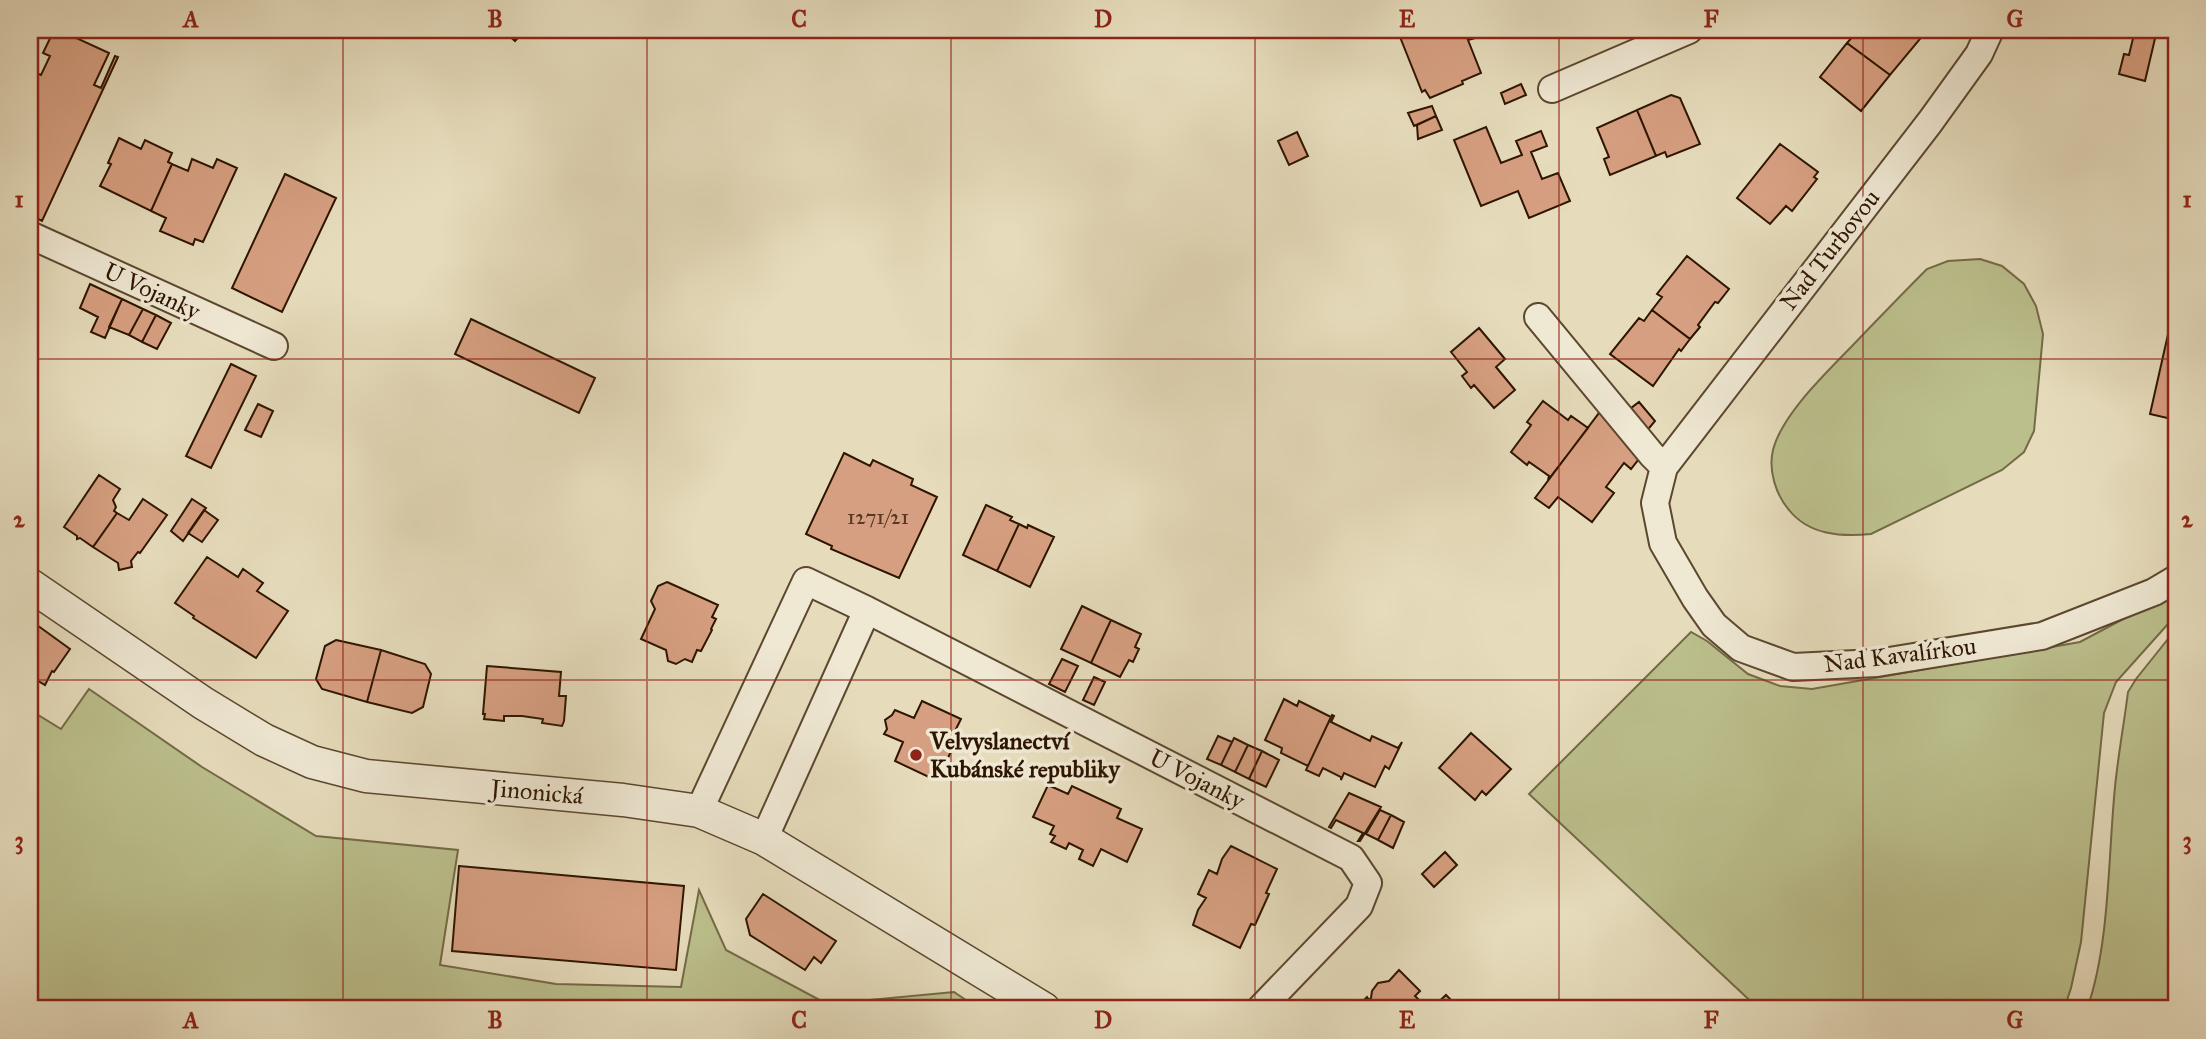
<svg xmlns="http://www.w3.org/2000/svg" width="2206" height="1039" viewBox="0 0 2206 1039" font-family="'IM FELL Great Primer',serif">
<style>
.green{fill:#bbbf8c;stroke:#746a46;stroke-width:2}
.building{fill:#d69f81;stroke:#2e1500;stroke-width:2}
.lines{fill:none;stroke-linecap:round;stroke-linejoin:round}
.minor-casing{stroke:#5c472f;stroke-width:30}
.tertiary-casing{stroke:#5c472f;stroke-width:35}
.minor{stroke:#efe8d3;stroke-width:26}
.tertiary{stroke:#efe8d3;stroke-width:32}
.grid{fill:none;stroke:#8f2418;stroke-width:2;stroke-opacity:0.55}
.poi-dot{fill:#8f2418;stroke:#efe8d3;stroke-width:2.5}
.labels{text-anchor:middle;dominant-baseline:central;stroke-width:7;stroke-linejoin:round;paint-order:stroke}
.number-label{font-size:21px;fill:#583820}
.street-label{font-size:24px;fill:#2e1500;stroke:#efe8d3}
.poi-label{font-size:24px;font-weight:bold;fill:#2e1500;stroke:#efe8d3;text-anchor:start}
.neatline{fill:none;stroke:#8f2418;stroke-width:2.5}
.grid-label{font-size:23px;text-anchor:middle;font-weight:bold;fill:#8f2418}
</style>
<rect width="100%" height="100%" fill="#e6dcbc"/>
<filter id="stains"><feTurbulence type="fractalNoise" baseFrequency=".00286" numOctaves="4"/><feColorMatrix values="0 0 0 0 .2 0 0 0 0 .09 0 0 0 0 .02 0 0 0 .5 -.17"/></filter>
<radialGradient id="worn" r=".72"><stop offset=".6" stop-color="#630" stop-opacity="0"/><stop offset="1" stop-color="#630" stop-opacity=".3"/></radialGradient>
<!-- green -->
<path class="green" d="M1980 259 2002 266 2024 284 2036 306 2043 334 2034 431 2024 452 2002 470 1871 534C1841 537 1809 535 1789 510 1776 495 1768 470 1773 450 1782 414 1827 372 1853 345 1877 320 1902 294 1927 269L1948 261Z
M2176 591V615L2116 682 2104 713 2081 942 2071 988 2064 1009H1759L1529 794 1691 632 1707 641 1748 674 1780 686 1812 689 2080 642Z
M2176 629V1009H2087C2110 944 2108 857 2115 787 2118 756 2124 724 2128 692L2136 679Z
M89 689 202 767 316 836 458 850 440 965 556 984 681 987 699 890 726 950 827 1004 954 992 979 1009H30V710L61 729Z"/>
<!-- building -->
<path class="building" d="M54 30H59L109 53 94 85 101 88 115 56 118 57 42 221 30 215V81L34 72 41 75 50 56 43 53Z
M503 30H525L515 41Z
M1401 30H1471L1475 38 1468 40 1481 73 1462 81 1463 84 1430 98 1425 90 1422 92 1398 32Z
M1858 30H1909L1920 39 1890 75 1847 43Z
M2135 30H2157L2145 81 2119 74 2124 54 2129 55Z
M1847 43 1890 75 1861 111 1820 77Z
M1521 84 1526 95 1505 104 1501 93Z
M1671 95 1680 98 1700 144 1667 157 1665 152 1656 156 1637 110Z
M1432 106 1436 116 1414 126 1408 113Z
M1637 110 1656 156 1610 175 1604 159 1609 157 1597 128Z
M1436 116 1442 130 1418 139 1417 125Z
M1486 127 1501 163 1522 155 1516 141 1541 131 1547 146 1531 152 1542 179 1558 173 1570 201 1529 218 1518 191 1481 206 1454 140Z
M1297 132 1308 156 1289 165 1278 141Z
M119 138 141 149 145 140 172 153 168 162 172 164 151 211 100 186 111 164 108 163Z
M1780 144 1818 172 1814 177 1817 179 1792 211 1786 206 1770 224 1737 198Z
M192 159 213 168 217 159 237 168 203 242 195 239 193 245 160 231 166 218 151 211 172 164 188 171Z
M285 174 336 198 282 312 232 288Z
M1687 256 1729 289 1718 303 1715 302 1698 325 1700 327 1690 339 1652 310 1662 297 1657 294Z
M90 284 122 299 105 338 91 332 98 317 80 308Z
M122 299 143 309 129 335 109 327Z
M2176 299V420L2150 414Z
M143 309 156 315 142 342 129 335Z
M1652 310 1690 339 1681 351 1679 349 1653 386 1610 354 1639 318 1644 321Z
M156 315 171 323 157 349 142 342Z
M471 319 595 378 579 413 455 354Z
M1479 328 1505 359 1496 367 1515 390 1494 408 1474 385 1471 388 1462 376 1467 372 1451 352Z
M231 364 256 376 211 468 186 456Z
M1543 401 1568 420 1571 416 1588 428 1548 480 1549 476 1529 462 1527 465 1511 452 1531 425 1527 422Z
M1639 402 1655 421 1645 433 1626 412Z
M258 404 273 411 261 437 245 430Z
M1599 413 1607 415 1642 455 1631 469 1624 463 1606 487 1614 493 1592 522 1558 497 1549 508 1535 498Z
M844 453 870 466 873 460 913 479 911 485 937 497 899 578 831 549 832 546 806 534Z
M99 475 120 489 113 500 116 507 114 511 117 513 93 547 80 538 77 539V536L64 527Z
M143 499 167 515 140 553 138 552 131 561 132 567 119 570 118 563 93 547 117 513 129 520Z
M192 499 206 508 183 541 171 531Z
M986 505 1012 517 1010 520 1019 524 997 571 963 555Z
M204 510 218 520 202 542 188 533Z
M1019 524 1027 528 1028 525 1054 537 1030 587 997 571Z
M207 557 238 577 243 569 263 583 257 591 288 611 256 658 193 618 194 616 175 603Z
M667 582 718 605 712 617 716 619 711 629 712 630 701 651 697 650 692 662 685 659 676 664 668 661 666 650 641 639 655 609 651 601 658 586Z
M1082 606 1111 620 1091 663 1061 649Z
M30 620 70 649 54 672 52 671 45 685 30 676Z
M1111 620 1141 634 1135 647 1139 649 1133 662 1129 660 1120 677 1091 663Z
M336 640 381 650 367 702 322 689 316 679 325 646Z
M381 650 425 664 431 674 423 707 412 713 367 702Z
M1062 659 1078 666 1065 692 1049 684Z
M487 666 561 672 559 696H566L564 721 562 726 542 723 543 719 522 716H504V721L484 719 485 714H483Z
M1094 677 1105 682 1094 705 1083 700Z
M1284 699 1297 706 1299 701 1331 717 1308 766 1281 753 1282 748 1265 740Z
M922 701 961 719 952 737 957 739 946 762 942 761 933 779 895 761 903 742 884 734 887 729 885 720 892 715 895 710 914 718Z
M1332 715 1334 716 1331 722 1370 741 1372 736 1398 748 1402 742 1389 769 1385 766 1375 787 1344 773 1341 780V777L1323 768 1319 776 1306 770Z
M1471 733 1511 769 1486 795 1482 791 1475 800 1439 768Z
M1218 736 1232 742 1221 765 1207 759Z
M1234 738 1248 745 1235 772 1221 765Z
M1248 745 1262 751 1249 779 1235 772Z
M1262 751 1279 760 1266 787 1249 779Z
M1048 785 1068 794 1072 786 1121 809 1117 818 1142 829 1127 862 1101 849 1093 866 1079 859 1083 850 1069 843 1066 849 1051 842 1055 836 1050 834 1054 826 1033 817Z
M1349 793 1381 807 1360 841H1358L1363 833 1336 820 1331 828 1329 827Z
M1380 810 1391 815 1378 840 1366 834Z
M1391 815 1404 822 1393 848 1378 840Z
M1231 846 1277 869 1266 893 1269 894 1255 925 1251 924 1240 948 1193 925 1198 910 1206 898 1198 894 1209 870 1217 874 1222 859Z
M1445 852 1457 865 1434 887 1422 874Z
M459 866 684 886 676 970 452 951Z
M763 894 836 941 821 963 814 957 805 970 750 935 746 919Z
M1399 970 1420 991 1415 996 1428 1009H1362L1365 1004 1363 1001 1367 997 1369 1000 1371 998 1372 991 1378 983 1389 981Z
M1446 995 1451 1000 1457 1002 1464 1009H1431Z"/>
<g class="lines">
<defs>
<path id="minor" d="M1990 30 1979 54 1930 122 1664 467 1655 503 1663 543 1695 598 1714 625 1741 648 1793 667 1877 663 2042 636 2154 592 2176 579
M1552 89 1689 30
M30 235 274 346
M1538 317 1652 455 1664 467
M699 811 806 581 867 610 1351 858 1368 883 1359 906 1260 1009
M764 839 867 610"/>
<path id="tertiary" d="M30 585 203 703 264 740 312 762 366 776 623 800 699 811 764 839 1044 1009"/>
</defs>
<!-- minor casing -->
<use href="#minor" class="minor-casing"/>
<!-- tertiary casing -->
<use href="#tertiary" class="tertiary-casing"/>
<!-- minor -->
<use href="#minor" class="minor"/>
<!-- tertiary -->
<use href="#tertiary" class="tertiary"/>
</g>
<!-- grid -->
<path class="grid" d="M343 30V1009M647 30V1009M951 30V1009M1255 30V1009M1559 30V1009M1863 30V1009M30 359H2176M30 680H2176"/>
<!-- markers -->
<circle class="poi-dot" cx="916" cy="755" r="7"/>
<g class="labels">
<!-- number labels -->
<g class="number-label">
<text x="878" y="517">1271/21</text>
</g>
<!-- street labels -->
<g class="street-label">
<text transform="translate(1830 250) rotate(-52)">Nad Turbovou</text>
<text transform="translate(152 291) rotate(25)">U Vojanky</text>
<text transform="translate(1900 655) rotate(-7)">Nad Kavalírkou</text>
<text transform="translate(1197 779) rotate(27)">U Vojanky</text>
<text transform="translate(537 792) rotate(5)">Jinonická</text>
</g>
<!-- poi labels -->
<g class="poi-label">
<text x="930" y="741">Velvyslanectví<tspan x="930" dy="28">Kubánské republiky</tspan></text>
</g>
</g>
<!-- margin -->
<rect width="2206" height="1039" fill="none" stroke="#e6dcbc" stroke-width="77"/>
<rect x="38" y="38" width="2130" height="962" class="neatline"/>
<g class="grid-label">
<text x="191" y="27">A</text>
<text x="495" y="27">B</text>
<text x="799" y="27">C</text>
<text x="1103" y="27">D</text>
<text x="1407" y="27">E</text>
<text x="1711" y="27">F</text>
<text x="2015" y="27">G</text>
<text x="19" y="207">1</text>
<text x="2187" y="207">1</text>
<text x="19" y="527">2</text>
<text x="2187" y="527">2</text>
<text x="19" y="848">3</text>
<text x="2187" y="848">3</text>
<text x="191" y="1028">A</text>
<text x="495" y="1028">B</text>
<text x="799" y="1028">C</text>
<text x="1103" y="1028">D</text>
<text x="1407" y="1028">E</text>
<text x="1711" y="1028">F</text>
<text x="2015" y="1028">G</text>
</g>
<rect width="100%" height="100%" filter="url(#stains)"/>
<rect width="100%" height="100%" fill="url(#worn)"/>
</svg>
